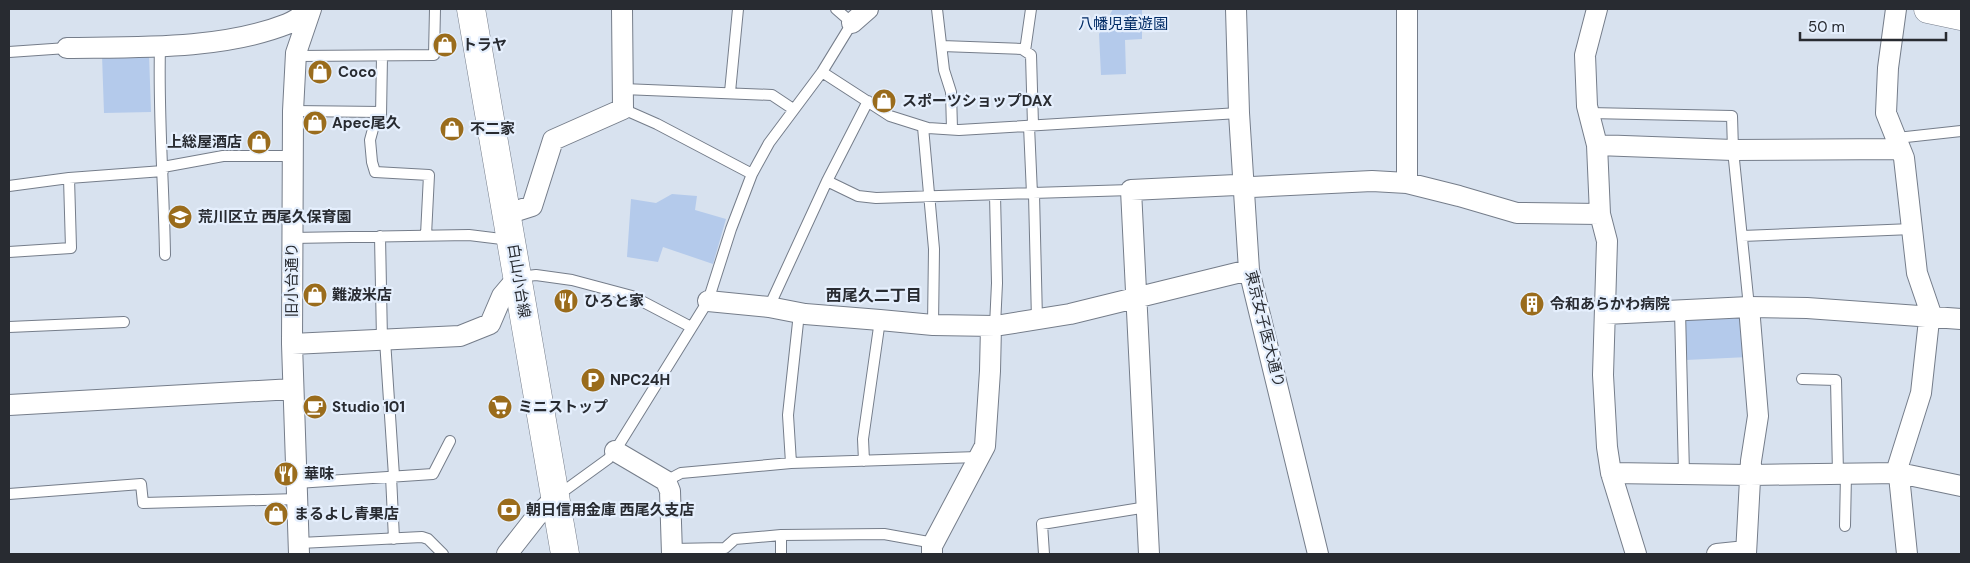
<svg xmlns="http://www.w3.org/2000/svg" width="1970" height="563" viewBox="0 0 1970 563" font-family="'DM Sans','Noto Sans JP',sans-serif">
<style>
.green{fill:#b4caeb}
.lines{fill:none;stroke-linecap:round;stroke-linejoin:round}
.lane-casing{stroke:#757d8a;stroke-width:12}
.street-casing{stroke:#757d8a;stroke-width:22}
.secondary-casing{stroke:#757d8a;stroke-width:29}
.primary-casing{stroke:#757d8a;stroke-width:29}
.lane{stroke:#fff;stroke-width:10}
.street{stroke:#fff;stroke-width:20}
.secondary{stroke:#fff;stroke-width:28}
.primary{stroke:#fff;stroke-width:28}
.labels{text-anchor:middle;dominant-baseline:central;stroke-width:4.5;stroke-linejoin:round;paint-order:stroke}
.park-label{font-size:15px;fill:#002b65;stroke:#e5effd}
.poi-label{font-size:15px;font-weight:bold;fill:#282b31;stroke:#e5effd;text-anchor:start}
.street-label{font-size:15px;fill:#282b31;stroke:#e5effd}
.neighbourhood-label{font-size:16px;font-weight:bold;fill:#282b31;stroke:#e5effd}
</style>
<rect width="100%" height="100%" fill="#d8e2ef"/>
<!-- green -->
<path class="green" d="M1113 9H1142V39L1125 40 1126 74 1101 75 1099 34Z
M149 54 151 112 104 113 102 55Z
M672 194 697 196 695 210 726 219 713 264 663 247 658 262 627 257 631 199 656 203Z
M1743 311 1748 357 1686 360 1684 323 1692 314Z"/>
<g class="lines">
<defs>
<path id="lane" d="M937 9 944 70 951 92 952 129
M942 46 1022 49 1031 55 1033 125
M160 47C158 116 164 186 165 255
M1025 51 1031 9
M9 52 67 48
M296 56 434 55 435 9
M382 56 381 116 373 129 370 140 372 162 375 172 429 175 426 235
M822 72 890 116 928 128 959 130 1239 113
M623 89 772 95 793 109
M730 92 738 9
M623 109 657 124 752 174
M293 111 381 112
M1589 113 1732 116 1733 150 1749 307
M1029 126 1032 194
M923 127 934 249 933 325
M1897 138 1961 131
M163 167 223 156H293
M827 181 858 196 876 198 1131 190
M9 186 69 178 163 171
M1034 194 1037 320
M995 195 997 283 995 326
M380 236 382 340
M1742 236 1912 229
M291 238 469 235 510 240
M9 252 71 248 69 178
M519 277 536 275 572 280 632 296 691 327
M769 307 827 181 868 101
M1680 311 1684 474
M9 327 124 322
M385 340 394 476
M1802 379 1836 380 1838 474
M864 461 863 439 880 320
M791 463 788 415 799 313
M391 476 394 539
M666 481 681 473 791 463 978 457
M297 483 433 474 450 441
M9 494 141 484 143 503 298 499
M557 496 608 459 615 451 708 301 731 229 752 174 769 143 822 72 852 23 836 9
M1845 526 1846 474
M781 535V554
M300 543 422 537 428 539 443 554
M672 549 725 548 735 539 781 535 884 534 934 543
M1044 554 1042 524 1147 507"/>
<path id="street" d="M1236 9 1239 113 1249 270 1318 554
M1597 9 1585 55 1587 106 1597 145 1600 214 1607 241 1603 375 1607 447 1611 473 1636 554
M1896 9 1888 68 1886 113 1904 158 1917 273 1930 311 1921 393 1898 466 1907 554
M852 23 868 9
M67 48C137 47 221 50 287 24 295 21 303 15 310 10
M1597 145 1733 150 1900 149
M1407 183V9
M507 214 532 206 553 140 623 109 622 9
M708 301 769 307 805 314 880 320 933 325 995 326 1070 314 1249 270
M1605 314 1749 307 1807 308 1961 319
M292 344 460 336 490 324 502 296 518 277
M9 405 293 389
M615 451 666 481 670 491 672 554
M1611 473 1750 475 1899 473 1961 486
M299 554 292 344 293 111 296 53 311 9
M507 554 536 517 554 499
M932 554V546L985 446 990 371 991 326
M1149 554 1131 190 1236 185 1252 187 1372 181 1407 183 1459 196 1517 213 1600 214
M1717 554 1746 551
M1746 554 1751 461 1758 416 1749 307"/>
<path id="secondary" d="M471 9 565 554"/>
<path id="primary" d="M1928 9 1961 16"/>
</defs>
<!-- lane casing -->
<use href="#lane" class="lane-casing"/>
<!-- street casing -->
<use href="#street" class="street-casing"/>
<!-- secondary casing -->
<use href="#secondary" class="secondary-casing"/>
<!-- primary casing -->
<use href="#primary" class="primary-casing"/>
<!-- lane -->
<use href="#lane" class="lane"/>
<!-- street -->
<use href="#street" class="street"/>
<!-- secondary -->
<use href="#secondary" class="secondary"/>
<!-- primary -->
<use href="#primary" class="primary"/>
</g>
<!-- icons -->
<defs>
<symbol id="shop-disc" viewBox="-11 -11 22 22"><circle r="9.5" fill="#9a6c1c" stroke="#e5effd"/><path d="M-5-2.5h2.3a2.7 3.5 0 0 1 5.4 0H5L5.5 6h-11ZM-1.5-2.5h3a1.5 2.3 0 0 0-3 0Z" fill="#fff"/></symbol>
<symbol id="school-disc" viewBox="-11 -11 22 22"><circle r="9.5" fill="#9a6c1c" stroke="#e5effd"/><path d="M0-5L7-2L0 1L-7-2ZM-4 1L0 2.5L4 1V4Q0 6-4 4Z" fill="#fff"/></symbol>
<symbol id="restaurant-disc" viewBox="-11 -11 22 22"><circle r="9.5" fill="#9a6c1c" stroke="#e5effd"/><path d="M-5-6h1v4h1v-4h1v4h1v-4h1v5L-1.5 .5V6h-2V.5L-5-1ZM5-6V6H3V1.5H1.5Q1.5-4 5-6Z" fill="#fff"/></symbol>
<symbol id="building-disc" viewBox="-11 -11 22 22"><circle r="9.5" fill="#9a6c1c" stroke="#e5effd"/><path d="M-4-6H4V6H1V3H-1V6H-4ZM-2.5-4.3h1.7v1.8h-1.7ZM.8-4.3h1.7v1.8H.8ZM-2.5-1h1.7V.8h-1.7ZM.8-1h1.7V.8H.8Z" fill="#fff"/></symbol>
<symbol id="parking-disc" viewBox="-11 -11 22 22"><circle r="9.5" fill="#9a6c1c" stroke="#e5effd"/><path d="M-3.5-5.5H1a3.5 3.5 0 0 1 0 7H-1V5.5H-3.5ZM-1-3.4V-.6H.8a1.4 1.4 0 0 0 0-2.8Z" fill="#fff"/></symbol>
<symbol id="cafe-disc" viewBox="-11 -11 22 22"><circle r="9.5" fill="#9a6c1c" stroke="#e5effd"/><path d="M-5.5-4.5H6V0H3Q3 3.5 0 3.5H-2.5Q-5.5 3.5-5.5 0ZM3-3.2v2h1.7v-2ZM-6 4.5H4V6H-6Z" fill="#fff"/></symbol>
<symbol id="supermarket-disc" viewBox="-11 -11 22 22"><circle r="9.5" fill="#9a6c1c" stroke="#e5effd"/><path d="M-6-5.5h2.5l.6 2H6L4.5 2H-2.5L-4.4-4H-6ZM-1.5 3.2a1.3 1.3 0 1 0 .1 0ZM3 3.2a1.3 1.3 0 1 0 .1 0Z" fill="#fff"/></symbol>
<symbol id="bank-disc" viewBox="-11 -11 22 22"><circle r="9.5" fill="#9a6c1c" stroke="#e5effd"/><path d="M-6-4H6V4H-6ZM0-2.3a2.3 2.3 0 1 0 0 4.6a2.3 2.3 0 1 0 0-4.6Z" fill="#fff"/></symbol>
</defs>
<g fill-rule="evenodd">
<use href="#shop-disc" x="431" y="31" width="28" height="28"/>
<use href="#shop-disc" x="306" y="58" width="28" height="28"/>
<use href="#shop-disc" x="870" y="87" width="28" height="28"/>
<use href="#shop-disc" x="301" y="109" width="28" height="28"/>
<use href="#shop-disc" x="438" y="115" width="28" height="28"/>
<use href="#shop-disc" x="245" y="128" width="28" height="28"/>
<use href="#school-disc" x="166" y="203" width="28" height="28"/>
<use href="#shop-disc" x="301" y="281" width="28" height="28"/>
<use href="#restaurant-disc" x="552" y="287" width="28" height="28"/>
<use href="#building-disc" x="1518" y="290" width="28" height="28"/>
<use href="#parking-disc" x="579" y="366" width="28" height="28"/>
<use href="#cafe-disc" x="301" y="393" width="28" height="28"/>
<use href="#supermarket-disc" x="486" y="393" width="28" height="28"/>
<use href="#restaurant-disc" x="272" y="460" width="28" height="28"/>
<use href="#bank-disc" x="495" y="496" width="28" height="28"/>
<use href="#shop-disc" x="262" y="500" width="28" height="28"/>
</g>
<g class="labels">
<!-- park labels -->
<g class="park-label">
<text x="1123" y="24">八幡児童遊園</text>
</g>
<!-- poi labels -->
<g class="poi-label">
<text x="462" y="45">トラヤ</text>
<text x="338" y="72">Coco</text>
<text x="902" y="101">スポーツショップDAX</text>
<text x="332" y="123">Apec尾久</text>
<text x="470" y="129">不二家</text>
<text x="242" y="142" text-anchor="end">上総屋酒店</text>
<text x="198" y="217">荒川区立 西尾久保育園</text>
<text x="332" y="295">難波米店</text>
<text x="584" y="301">ひろと家</text>
<text x="1550" y="304">令和あらかわ病院</text>
<text x="610" y="380">NPC24H</text>
<text x="332" y="407">Studio 101</text>
<text x="518" y="407">ミニストップ</text>
<text x="304" y="474">華味</text>
<text x="526" y="510">朝日信用金庫 西尾久支店</text>
<text x="294" y="514">まるよし青果店</text>
</g>
<!-- street labels -->
<g class="street-label">
<text transform="translate(292 280) rotate(-90)">旧小台通り</text>
<text transform="translate(519 281) rotate(81)">白山小台線</text>
<text transform="translate(1265 329) rotate(76)">東京女子医大通り</text>
</g>
<!-- neighbourhood labels -->
<g class="neighbourhood-label">
<text x="874" y="295">西尾久二丁目</text>
</g>
</g>
<!-- border -->
<rect width="1970" height="563" fill="none" stroke="#282b31" stroke-width="20"/>
<!-- scale -->
<path d="M1800 32v8h146v-8" fill="none" stroke="#282b31" stroke-width="2.5"/>
<text x="1808" y="32" font-size="15" fill="#282b31" stroke="#e5effd" stroke-width="4" paint-order="stroke">50 m</text>
</svg>
